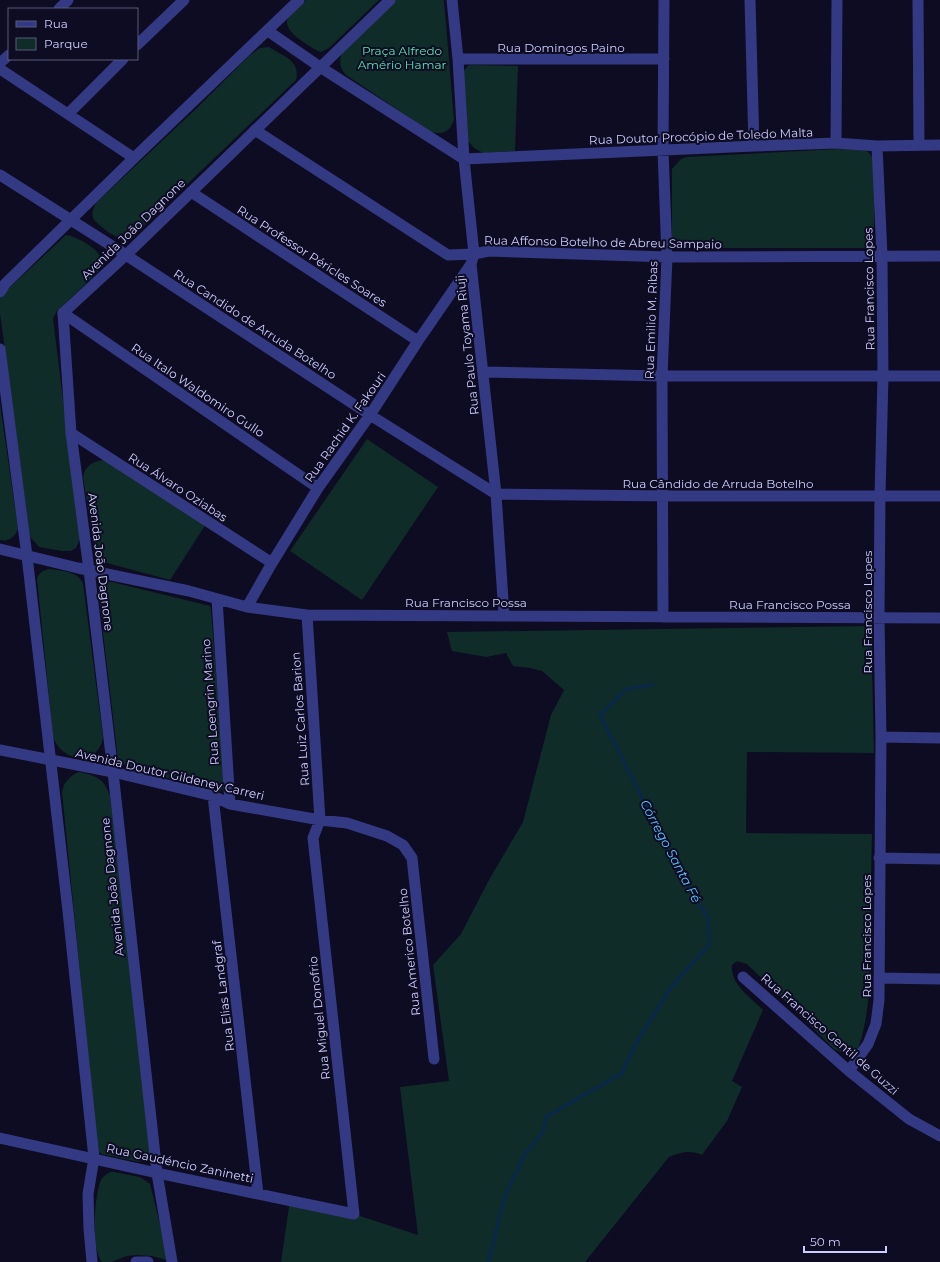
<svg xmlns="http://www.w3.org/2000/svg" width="940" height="1262" viewBox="0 0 940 1262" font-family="Montserrat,sans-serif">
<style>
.green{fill:#0f2c28}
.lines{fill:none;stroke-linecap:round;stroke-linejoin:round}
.stream{stroke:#092848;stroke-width:3.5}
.minor{stroke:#343983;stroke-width:11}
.tertiary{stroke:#343983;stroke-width:11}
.labels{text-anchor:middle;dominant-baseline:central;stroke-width:4;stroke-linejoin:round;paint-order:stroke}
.street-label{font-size:12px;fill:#cdccff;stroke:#0d0c22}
.park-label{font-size:12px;fill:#52e6b1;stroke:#0d0c22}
.water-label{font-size:13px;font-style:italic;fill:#5ac4ff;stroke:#0d0c22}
</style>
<rect width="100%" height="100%" fill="#0d0c22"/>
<!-- green -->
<path class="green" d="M306 0H379L329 48 321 52 318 51C309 46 281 31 288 18 292 11 301 5 306 0Z
M394 0H444L454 120C449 132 444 135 431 132L346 75C338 66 339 59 344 48Z
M269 47C282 56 301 60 296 80L133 236C118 243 105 230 94 220 91 214 93 209 96 203L199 106 250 55 260 48Z
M470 65 518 66 515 151 483 153 474 148 468 141 463 72 468 66Z
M858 148C866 149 871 153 874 161V248H683L676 245 672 240V169L681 159 687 157Z
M66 235C75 236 98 248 100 257 102 262 100 267 98 272L57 311 53 318 80 539 76 548 71 551H62L39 547 30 537 0 313V298L6 291Z
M0 404 18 529C15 537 9 542 0 540Z
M367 439 438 487 362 600 290 551Z
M104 460 206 524 170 580 96 560 83 477C85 466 93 461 104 460Z
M50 569C62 571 77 571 83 583L103 738C98 767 60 762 53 736L37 579C39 572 44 570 50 569Z
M107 582H112L210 606 211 610 225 785C223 790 220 792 215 794L173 779 130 770 118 759 98 590 100 587Z
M871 626 874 753 747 752 746 833 872 834C871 868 871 901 870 935 870 974 871 1011 858 1049L845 1054 834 1049 747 964 737 961 732 965C730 984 751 998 763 1010L732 1081 742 1087 727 1121 702 1155C689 1150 683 1152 669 1157L585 1262H281L290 1200 354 1214 418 1235 400 1087 449 1081 433 965 461 934 490 878 523 822 551 715 564 690 542 671 530 668 513 666 506 653 486 657 452 651 447 632Z
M78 772C95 775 104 778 110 796L152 1151 144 1159 139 1162 101 1154 98 1151 62 792C64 782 69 777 78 772Z
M110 1172H114L140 1177 150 1184 164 1240 167 1260 152 1256 136 1255 127 1256 111 1262H102C91 1250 94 1195 101 1180 103 1176 107 1174 110 1172Z"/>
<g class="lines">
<!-- stream -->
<path class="stream" d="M488 1262 505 1196 525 1154 543 1132 546 1117 622 1073 636 1043 671 987 709 945 708 917 688 888 600 715 626 689 653 685"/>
<!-- minor -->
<path class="minor" d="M452 0 458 59 464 159 474 254 471 264 496 494 504 615
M750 0 754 146
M918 0 919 145
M59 9 68 0
M268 31 320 67 464 159 754 146 836 143 877 146 940 145
M137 45 184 0
M458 59H664
M0 63 9 55
M0 69 134 158
M68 114 123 59
M255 130 448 255 474 254 489 251 667 257 940 256
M836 143 837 0
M0 175 126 255 370 415 496 494 671 496H940
M191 192 418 341
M63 313 318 488
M483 372 662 376H940
M71 433 272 563
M0 549 78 568 189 591 247 607 307 615 940 618
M217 599 230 804
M247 607 272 563 318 488 370 415 418 341 471 264
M663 617 662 376 667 257 663 150 664 0
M881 737 940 738
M0 750 113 772 213 796 230 804 320 820 347 823 387 836 403 845 412 858 434 1059
M213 796 258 1194
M879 858 940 859
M743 977 849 1071 909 1119 940 1136
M879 978 940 979
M849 1071 868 1044 876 1024 879 1000 881 737 879 617 880 496 883 376 882 256 877 146
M0 1138 157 1173 354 1214 313 838 320 820 307 615"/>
<!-- tertiary -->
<path class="tertiary" d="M0 292 5 284 134 158 299 0
M0 349 27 556 68 911 94 1158 88 1194 89 1229 92 1262
M136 1262H148
M172 1262 157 1173 113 772 89 570 71 433 63 313 126 255 390 0"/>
</g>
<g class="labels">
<!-- street labels -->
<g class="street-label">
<text x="561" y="47">Rua Domingos Paino</text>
<text transform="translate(701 136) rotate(-2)">Rua Doutor Procópio de Toledo Malta</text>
<text transform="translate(133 229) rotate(-44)">Avenida João Dagnone</text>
<text transform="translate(603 242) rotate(1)">Rua Affonso Botelho de Abreu Sampaio</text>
<text transform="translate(312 256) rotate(33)">Rua Professor Péricles Soares</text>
<text transform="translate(869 289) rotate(-91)">Rua Francisco Lopes</text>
<text transform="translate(651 320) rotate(-88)">Rua Emilio M. Ribas</text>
<text transform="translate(255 324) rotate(33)">Rua Candido de Arruda Botelho</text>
<text transform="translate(467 345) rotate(-96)">Rua Paulo Toyama Riuji</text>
<text transform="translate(198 390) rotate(34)">Rua Italo Waldomiro Gullo</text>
<text transform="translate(345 427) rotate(-55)">Rua Rachid K. Fakouri</text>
<text x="718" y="483">Rua Cândido de Arruda Botelho</text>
<text transform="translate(178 487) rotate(33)">Rua Álvaro Oziabas</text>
<text transform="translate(101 562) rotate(83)">Avenida João Dagnone</text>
<text x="466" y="602">Rua Francisco Possa</text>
<text x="790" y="604">Rua Francisco Possa</text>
<text transform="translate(867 612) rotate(-90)">Rua Francisco Lopes</text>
<text transform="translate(210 702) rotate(-94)">Rua Loengrin Marino</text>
<text transform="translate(300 719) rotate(-94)">Rua Luiz Carlos Barion</text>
<text transform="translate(170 774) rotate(13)">Avenida Doutor Gildeney Carreri</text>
<text transform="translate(112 887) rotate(-96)">Avenida João Dagnone</text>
<text transform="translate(866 936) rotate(-90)">Rua Francisco Lopes</text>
<text transform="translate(409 952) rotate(-96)">Rua Americo Botelho</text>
<text transform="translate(223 996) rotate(-97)">Rua Elias Landgraf</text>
<text transform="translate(319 1018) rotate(-96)">Rua Miguel Donofrio</text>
<text transform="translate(830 1034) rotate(41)">Rua Francisco Gentil de Guzzi</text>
<text transform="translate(180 1163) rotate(12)">Rua Gaudéncio Zaninetti</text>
</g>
<!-- park labels -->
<g class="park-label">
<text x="402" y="50">Praça Alfredo<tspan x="402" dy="14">Amério Hamar</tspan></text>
</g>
<!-- water labels -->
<g class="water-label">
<text transform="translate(671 851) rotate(62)">Córrego Santa Fé</text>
</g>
</g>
<!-- legend -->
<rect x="8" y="8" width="130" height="52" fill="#0d0c22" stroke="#5a597a"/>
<rect x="16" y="21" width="20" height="6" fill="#343983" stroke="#5a597a"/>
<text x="44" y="28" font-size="12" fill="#cdccff">Rua</text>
<rect x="16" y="38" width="20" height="12" fill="#0f2c28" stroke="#5a597a"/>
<text x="44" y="48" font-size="12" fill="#cdccff">Parque</text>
<!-- scale -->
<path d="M804 1246v6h82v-6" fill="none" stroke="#cdccff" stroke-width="2"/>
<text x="810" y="1246" font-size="12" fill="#cdccff" stroke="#0d0c22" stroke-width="3" paint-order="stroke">50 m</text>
</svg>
